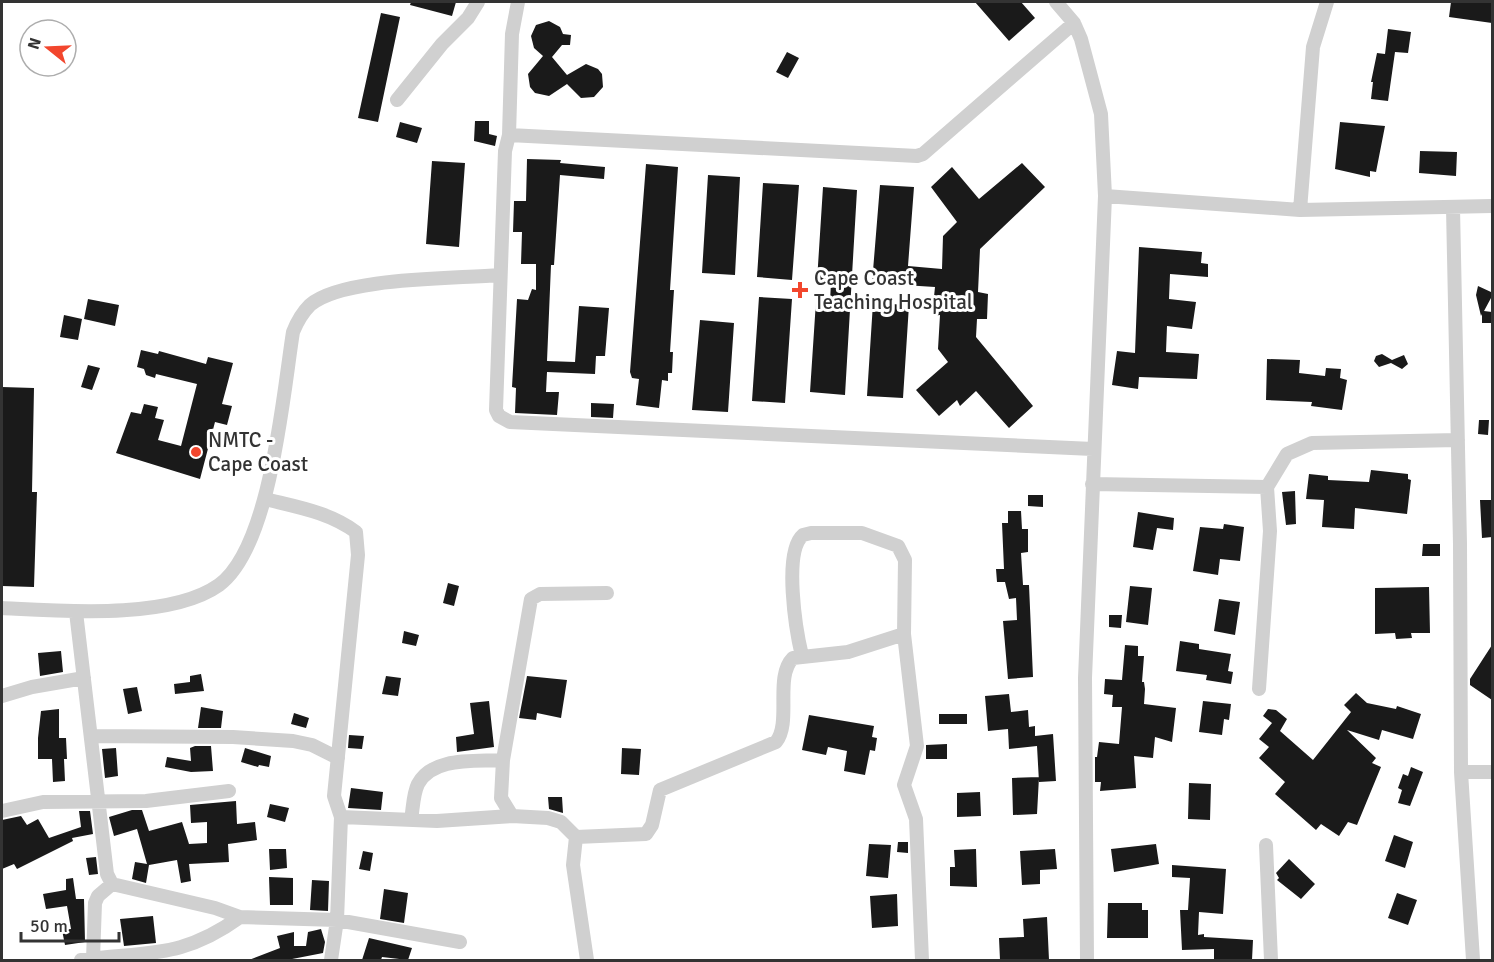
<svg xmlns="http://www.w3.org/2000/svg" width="1494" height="962" viewBox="0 0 1494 962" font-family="Signika,sans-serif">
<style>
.building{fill:#1a1a1a}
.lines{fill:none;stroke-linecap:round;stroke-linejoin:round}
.street{stroke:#d0d0d0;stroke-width:14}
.poi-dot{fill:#f2462d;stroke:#fff;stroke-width:2}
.labels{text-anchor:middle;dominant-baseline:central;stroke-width:6;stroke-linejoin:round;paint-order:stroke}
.poi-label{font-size:21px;fill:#333;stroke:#fff;text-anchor:start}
</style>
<rect width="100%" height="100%" fill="#fff"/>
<!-- building -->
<path class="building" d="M411 2H456L452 16 410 5Z
M975 2H1021L1035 18 1009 41Z
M1451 2H1492V23L1449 17Z
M381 13 400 17 378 122 358 118Z
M549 21 560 27 563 34 571 35 570 45H562L552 57 567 75 586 64 598 69 602 74 603 87 594 97 581 98 567 84 549 96 535 93 530 87 528 74 543 56 534 48 531 36 536 25Z
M1388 29 1411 32 1408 53 1395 52 1388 101 1371 99 1373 82H1371L1377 53 1385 54Z
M787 52 799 58 788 78 776 72Z
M475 121H489V134L497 136 495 146 474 141Z
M400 122 422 128 417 143 396 137Z
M1340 122 1385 126 1376 172 1370 171V177L1335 169Z
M1420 151 1457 152 1456 176 1419 173Z
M527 159 561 160 560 163 605 167 604 179 560 175 554 265H551L547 361 575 362 579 306 609 308 605 356H596L595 374 547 372 546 392H559L557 415 515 413 516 388 512 387 517 299 528 300 532 289 536 290V264H521L522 232H513L514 201H526Z
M432 161 465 163 459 247 426 244Z
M1022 163 1045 187 980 249 978 292 988 294 987 319H977L976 337 1033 406 1009 428 976 391 960 406 957 400 939 416 916 390 948 362 938 349 940 315 932 316 935 287 872 283 880 185 914 187 908 266 942 269 943 236 957 222 931 187 952 167 979 199Z
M646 164 678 167 670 290H674L670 352H673L672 373H668V381L662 380 659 408 636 405 639 379 632 378 630 372Z
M708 175 740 177 735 275 702 273Z
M763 183 799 185 792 280 757 277Z
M823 187 857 190 845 395 810 392 816 301 830 302 831 282 817 281Z
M1139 247 1202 252 1201 263 1208 264V277L1170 274 1169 299 1196 302 1192 329 1167 326 1166 352 1199 354 1197 379 1139 377 1138 389 1112 385 1117 351 1135 353Z
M1478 286 1491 292V298L1484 311 1492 312V323H1482V314L1481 316 1476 295Z
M759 297 792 299 785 403 752 401Z
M88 299 119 305 115 326 84 319Z
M873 303 909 305 903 398 867 396Z
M64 315 82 319 78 340 60 337Z
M700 320 734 323 728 412 692 410Z
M141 350 158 354 159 351 206 364 208 357 233 363 222 404 232 406 227 425 215 422 200 479 116 453 131 412 141 414 144 404 158 407 155 418 164 420 158 440 181 446 197 384 156 374 155 378 146 375 144 369 137 367Z
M1382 354 1392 360 1404 355 1408 364 1402 369 1391 363 1379 367 1374 361 1376 356Z
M1267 359 1300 360 1299 373 1325 376 1326 368 1341 369 1340 378 1347 380 1342 410 1311 406 1312 402 1266 400Z
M88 365 100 368 92 390 81 387Z
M2 387 34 388 32 492H37L34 587 2 586Z
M591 403 614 404 613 418 591 417Z
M1479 420H1489L1488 435 1478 434Z
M1371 470 1408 474V479L1411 480 1407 514 1355 508 1354 529 1322 527 1324 500 1306 499 1309 474 1328 476V480L1369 482Z
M1295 491 1296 524 1286 525 1282 492Z
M1028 495H1043V507L1028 506Z
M1480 500H1492V537L1482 538Z
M1008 511H1021L1022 529H1028V552L1021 553 1023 585H1029L1033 677 1008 679 1003 621 1017 620 1016 598 1009 599 1005 582H997L996 569H1004L1002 523H1008Z
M1138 512 1174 518 1173 530 1157 528 1153 550 1133 547Z
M1224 524 1244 527 1240 561 1220 559 1218 575 1193 571 1200 527 1223 529Z
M1423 544H1440V556H1422Z
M448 583 459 586 454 606 443 603Z
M1130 586 1152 588 1148 625 1126 622Z
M1429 587 1430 633H1411L1412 638 1396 639 1395 633 1375 634V588Z
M1219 599 1240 602 1235 635 1214 631Z
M1109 615H1122L1121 628 1109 627Z
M404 631 419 635 416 646 402 643Z
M1180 641 1199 644V649L1231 654 1228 671 1233 672 1231 684 1206 680 1207 675 1176 671Z
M1125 645 1138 646V656H1144L1142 682H1144L1145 689 1144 704 1176 708 1172 742 1155 737 1153 758 1134 756 1136 788 1100 791 1101 782H1095V757H1097L1099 742 1119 744 1122 707H1112L1113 695 1104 694 1105 679 1122 680Z
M1492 645V700L1470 685V679Z
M61 651 63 672 40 676 38 653Z
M201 674 204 691 175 694 174 684 190 682V676Z
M386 676 401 678 398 696 382 694Z
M527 676 567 680 561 718 537 713 536 720 519 718Z
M137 687 142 711 128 714 123 689Z
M1356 693 1367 703 1396 709 1397 706 1421 714 1413 739 1382 730 1379 740 1347 730 1376 758 1372 763 1381 767 1357 825 1348 822 1339 836 1321 824 1316 830 1275 794 1285 782 1259 758 1269 747 1259 739 1272 723 1263 716 1268 709 1276 710 1287 719 1280 731 1313 760 1351 712 1344 705Z
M1009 694 1011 712 1028 710 1029 727 1035 726V736L1053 734 1056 781 1039 782 1037 746 1009 749 1008 729 988 731 985 696Z
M489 701 494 747 457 752 456 737 474 734 470 703Z
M1203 701 1231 704 1229 720 1224 719 1222 735 1199 732Z
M201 707 223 711 221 728H198Z
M59 709V738H66L67 759H64L65 781 53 782 52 759H38V738L41 711Z
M294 713 309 718 306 728 291 724Z
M939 714H967V724H939Z
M809 715 874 726 872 737 877 738 875 751 870 750 865 775 844 771 847 751 828 747 826 755 802 750Z
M349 735 364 736 362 749 348 748Z
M947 744V759H926V745Z
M195 746H211L213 771 191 772 165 767 167 757 191 761 190 748Z
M116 748 118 776 105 778 102 749Z
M245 748 271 756 269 767 259 765 258 767 241 762Z
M622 748 641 749 639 775 621 774Z
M1411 767 1423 772 1410 806 1398 803 1402 790 1398 788 1403 774 1408 776Z
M1039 777 1037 814 1013 815 1012 778Z
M1189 783 1211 784 1210 820 1188 819Z
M351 788 383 792 381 810 348 808Z
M980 792 981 816 957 817V793Z
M548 797H562L563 813 549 809Z
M236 801 237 824 255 822 257 840 228 844 229 862 189 864 191 881 181 883 177 860 149 865 146 883 132 879 135 862 147 864 137 829 114 836 109 817 132 810H142L149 831 182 822 189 844 207 843V822L191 823 190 805Z
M270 804 289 808 285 822 267 817Z
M79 811H90L93 834 72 838 73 841 17 869 14 864 2 869V820L21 816 27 825 38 819 49 838 81 827Z
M1394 835 1413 842 1405 868 1385 861Z
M898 842H908V853L897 852Z
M869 844 891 845 888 878 866 876Z
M1156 844 1159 864 1114 872 1111 849Z
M269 849H286L287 868 270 870Z
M976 849 977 887 950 886V867H955L954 850Z
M1055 849 1057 869 1040 870V884L1022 885 1020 851Z
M363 851 373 853 370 871 359 869Z
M96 857 98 874 89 875 86 858Z
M1289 859 1315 884 1301 899 1277 880 1279 878 1276 873Z
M1172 865 1226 869 1223 914 1199 912 1198 935 1204 934V937L1253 940 1252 960H1214V949L1182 950 1180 910H1188L1190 878 1172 877Z
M269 877 293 878V905H270Z
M73 878 76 899H84L85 942 65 945 62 930 71 929 67 906 46 909 43 894 66 890V879Z
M312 880 329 881 328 911 310 910Z
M384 889 408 893 404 923 380 919Z
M1397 893 1417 900 1408 925 1388 918Z
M897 894 898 926 872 928 870 896Z
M1108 903H1142V910H1148V938H1107Z
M153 916 156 943 124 946 120 919Z
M1047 917 1049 960H1000L999 938 1024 937 1023 919Z
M321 929 325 942 323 953 287 960H249L280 948 277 936 294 932V946H306L308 932Z
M369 938 412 948 408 960 382 957 381 960H362Z"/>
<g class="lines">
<!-- street -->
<path class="street" d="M1056 2 1074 23 1081 39 1101 114 1105 196 1085 678 1087 960
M1074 23 923 154 917 156 509 135 505 151 496 410 499 416 510 422 1093 449
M397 100 442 44 468 18 478 2
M509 135 512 34 518 2
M1105 196 1300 210 1492 206
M1453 208 1460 544 1461 772 1473 960
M1300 210 1313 47 1327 2
M1092 484 1267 487 1270 531 1259 689
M1267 487 1287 454 1312 443 1458 440
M265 499C297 507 329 512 356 532L358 555 334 796 341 817 337 920 331 960
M2 608C61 611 170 620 219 585 271 547 283 394 293 332 297 322 302 313 310 305 342 277 455 279 499 275
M76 612 107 874 112 884 215 908 240 917 337 920 460 942
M802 656C796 631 783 552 803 535L811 533H862L898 546 905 560 904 634
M2 696 32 687 84 678
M91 736 233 737 293 741 312 745 338 758
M1461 772H1492
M2 811 43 802 146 801 229 791
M512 816 501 798 503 760 531 599 540 594 607 593
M341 817 437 821 512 816 548 818 561 822 576 837 573 865 587 960
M411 820C413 809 413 794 418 784 433 756 476 762 503 760
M576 837 646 834 652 825 660 790 776 742C792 722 774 677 793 658L848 652 904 634 917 746 904 785 916 819 922 960
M1266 845 1271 960
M93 959 95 903 98 896 112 884
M81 960C148 951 182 959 240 917"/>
</g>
<!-- markers -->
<g class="poi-dot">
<path d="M797 281h6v6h6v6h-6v6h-6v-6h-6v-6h6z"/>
<circle cx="196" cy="452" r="6"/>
</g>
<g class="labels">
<!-- poi labels -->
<g class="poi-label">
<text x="814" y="278">Cape Coast<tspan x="814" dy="24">Teaching Hospital</tspan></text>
<text x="208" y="440">NMTC -<tspan x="208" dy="24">Cape Coast</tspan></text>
</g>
</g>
<!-- border -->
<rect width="1494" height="962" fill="none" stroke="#333333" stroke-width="6"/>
<!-- north arrow -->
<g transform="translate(48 48) rotate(288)"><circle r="28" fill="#ffffff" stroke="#adadad" stroke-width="1.5"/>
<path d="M0-4.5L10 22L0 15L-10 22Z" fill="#f2462d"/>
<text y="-9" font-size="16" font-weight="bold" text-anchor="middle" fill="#333333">N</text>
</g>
<!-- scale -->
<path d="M21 932v9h98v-9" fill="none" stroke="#333333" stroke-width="3"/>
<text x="30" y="932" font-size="18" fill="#333333" stroke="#ffffff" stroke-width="4.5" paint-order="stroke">50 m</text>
</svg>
